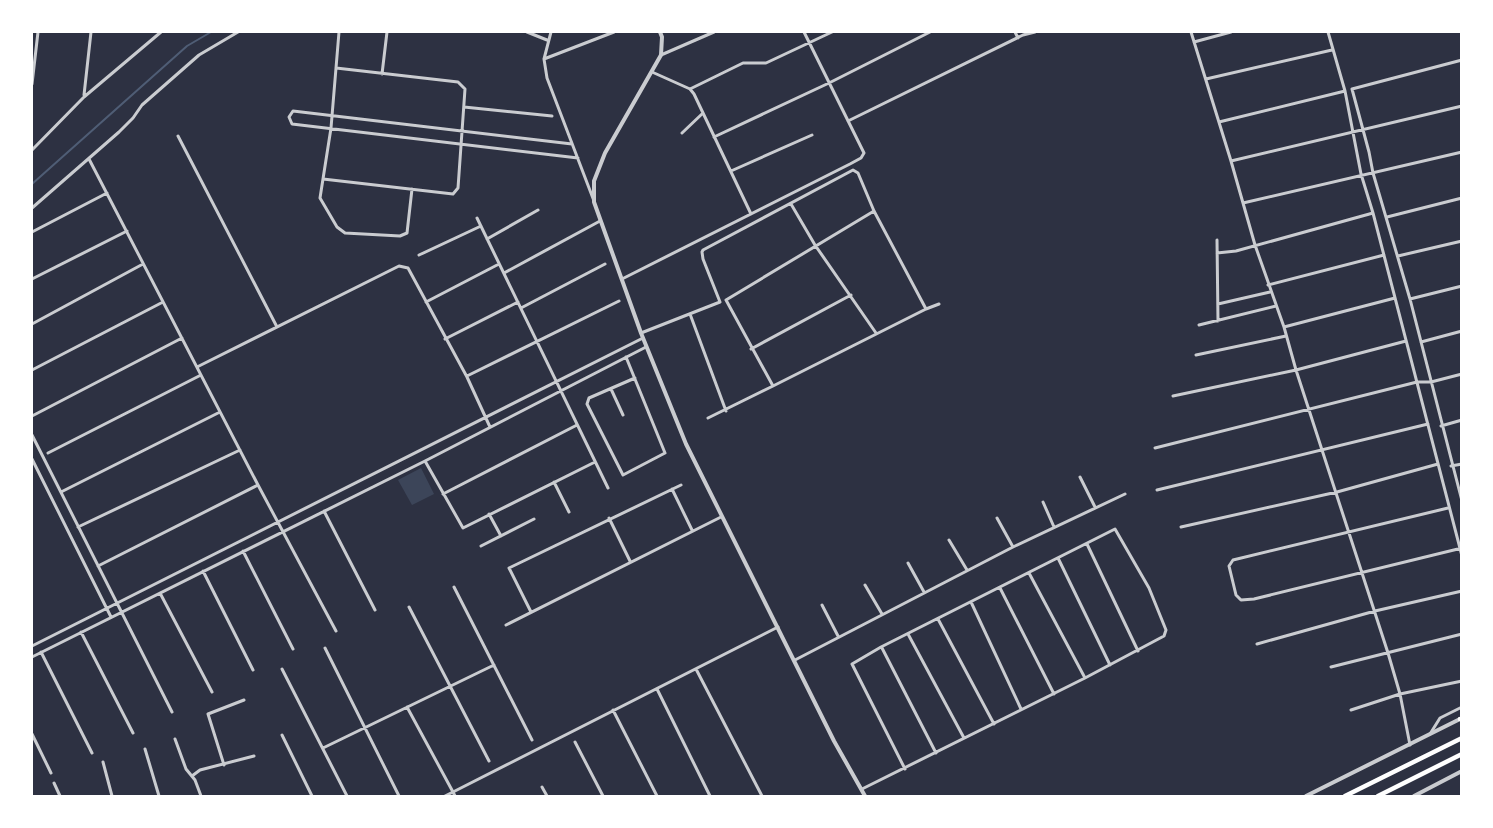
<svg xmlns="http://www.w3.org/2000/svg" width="1493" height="828" viewBox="0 0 1493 828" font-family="'Space Grotesk',sans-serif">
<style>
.green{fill:#3c4559}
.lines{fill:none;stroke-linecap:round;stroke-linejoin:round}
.stream{stroke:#4f5d75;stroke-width:2}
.minor{stroke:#caccd0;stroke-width:3}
.tertiary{stroke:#caccd0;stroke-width:4}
.trunk{stroke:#fff;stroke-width:4.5}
</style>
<rect width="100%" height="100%" fill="#2d3142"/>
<!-- green -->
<path class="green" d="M421 468 434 494 412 505 398 480Z"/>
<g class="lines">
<!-- stream -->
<path class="stream" d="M32 184 187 46 211 32"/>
<!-- minor -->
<path class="minor" d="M339 32 331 128 320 198 337 227 345 233 400 236 407 233 412 189
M527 32 547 40
M551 32 544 59 547 78 594 201
M1015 32 1018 38
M1191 32 1231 161 1255 245 1284 327 1296 370 1388 653 1400 694 1410 745
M1328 32 1345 91 1361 174 1373 213 1462 556
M1194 42 1231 32
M661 55 714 32
M544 59 614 32
M1462 60 1352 89 1369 152 1373 173 1410 299 1462 501
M652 72 690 89 694 94 751 214
M382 74 387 32
M1206 79 1332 50
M32 84 38 32
M690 89 743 63H766L832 32
M84 95 91 32
M464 107 552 116
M848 121 1023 35 1035 32
M1219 122 1345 91
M682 133 703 113
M178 136 277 327
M714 137 829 83 930 32
M572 144 293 111 289 117 292 124 578 158
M32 150 84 97 161 32
M89 159 258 485 336 631
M1231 161 1462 106
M731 171 812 135
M323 179 453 194 458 188 465 89 458 82 336 68
M1243 203 1462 152
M791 204 815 245 876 333
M32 208 119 132 133 118 142 105 199 55 238 32
M1387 217 1462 198
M477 218 608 488
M32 232 107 193
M487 239 538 210
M1217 240 1218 321
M1217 253 1236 251 1373 213
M419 255 481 226
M1398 256 1462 241
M504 273 600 221
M32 279 127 231
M622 279 850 164 861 158 864 153 804 32
M1268 285 1384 255
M1410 299 1462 286
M726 300 874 211
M426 302 499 264
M720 302 703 259 702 252 703 250 853 170 858 173 874 211 926 309 773 386 726 300
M1218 304 1270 292
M521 308 605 264
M926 309 939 304
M690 314 726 411
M32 324 143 264
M1199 325 1276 306
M1284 327 1395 298
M641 333 720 302
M445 339 518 302
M1421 342 1462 331
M751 349 851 295
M1196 355 1286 336
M626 357 665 453 623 475 587 404 589 398 635 378
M197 367 399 266 408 268 467 377 490 427
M32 370 163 302
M467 376 619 301
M611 389 623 415
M1173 396 1296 370 1406 341
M32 416 182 338
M708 418 773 386
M1441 426 1462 420
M32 435 172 712
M1155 448 1417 382H1431L1462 374
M48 453 201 375
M32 459 111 617
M425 461 463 528 595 462
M1451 466 1462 464
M1080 477 1095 507
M554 482 569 512
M672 489 692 530
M1157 490 1428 424
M61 492 220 412
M443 494 577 425
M1043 502 1054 527
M1448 508 1233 560 1229 566 1236 595 1241 600 1254 599 1462 548
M324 511 375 610
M489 514 501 536
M609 518 630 561
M997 518 1013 547
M78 527 240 450
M1181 527 1337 492 1438 464
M949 540 967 570
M1087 544 1138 651
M481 546 534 519
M243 551 293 649
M1058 558 1110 665
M908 563 924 592
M98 566 258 485
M203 571 253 670
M1029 573 1085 678
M865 585 882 614
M454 587 532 740
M1000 588 1054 694
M160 593 212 692
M971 602 1021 709
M822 605 838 636
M409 607 489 761
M531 612 509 568 681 485
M938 619 994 724
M506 625 721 517
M81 632 133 733
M908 634 964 738
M1257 644 1375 611 1462 591
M32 646 643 338
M325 648 399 796
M882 648 936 753
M41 652 92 753
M32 657 425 461 646 347
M795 660 1013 547 1125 494
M1331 667 1462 634
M282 669 347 796
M696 669 762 796
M657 689 710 796
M407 707 453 792 445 796
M613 710 657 796
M1351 710 1400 694 1462 681
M32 734 51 773
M1430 734 1440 718 1462 707
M282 735 312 796
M175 739 186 769 195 780 201 796
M575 742 603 796
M323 748 494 665
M145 749 159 796
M103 762 112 796
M224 765 208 714 244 700
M192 776 200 770 254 756
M54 783 60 796
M542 787 547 796
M862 789 1085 678 1164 636 1166 630 1149 588 1115 529 881 647 852 664 905 769
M455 796 453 792 778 627"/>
<!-- tertiary -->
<path class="tertiary" d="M660 32 662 37 661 55 605 153 594 181V202L641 333 686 444 834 741 865 796
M1306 796 1460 719
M1414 796 1462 771"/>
<!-- trunk -->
<path class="trunk" d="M1460 719H1462
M1345 796 1462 738
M1378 796 1462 754"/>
</g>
<!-- border -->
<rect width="1493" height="828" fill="none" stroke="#ffffff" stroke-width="66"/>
</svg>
